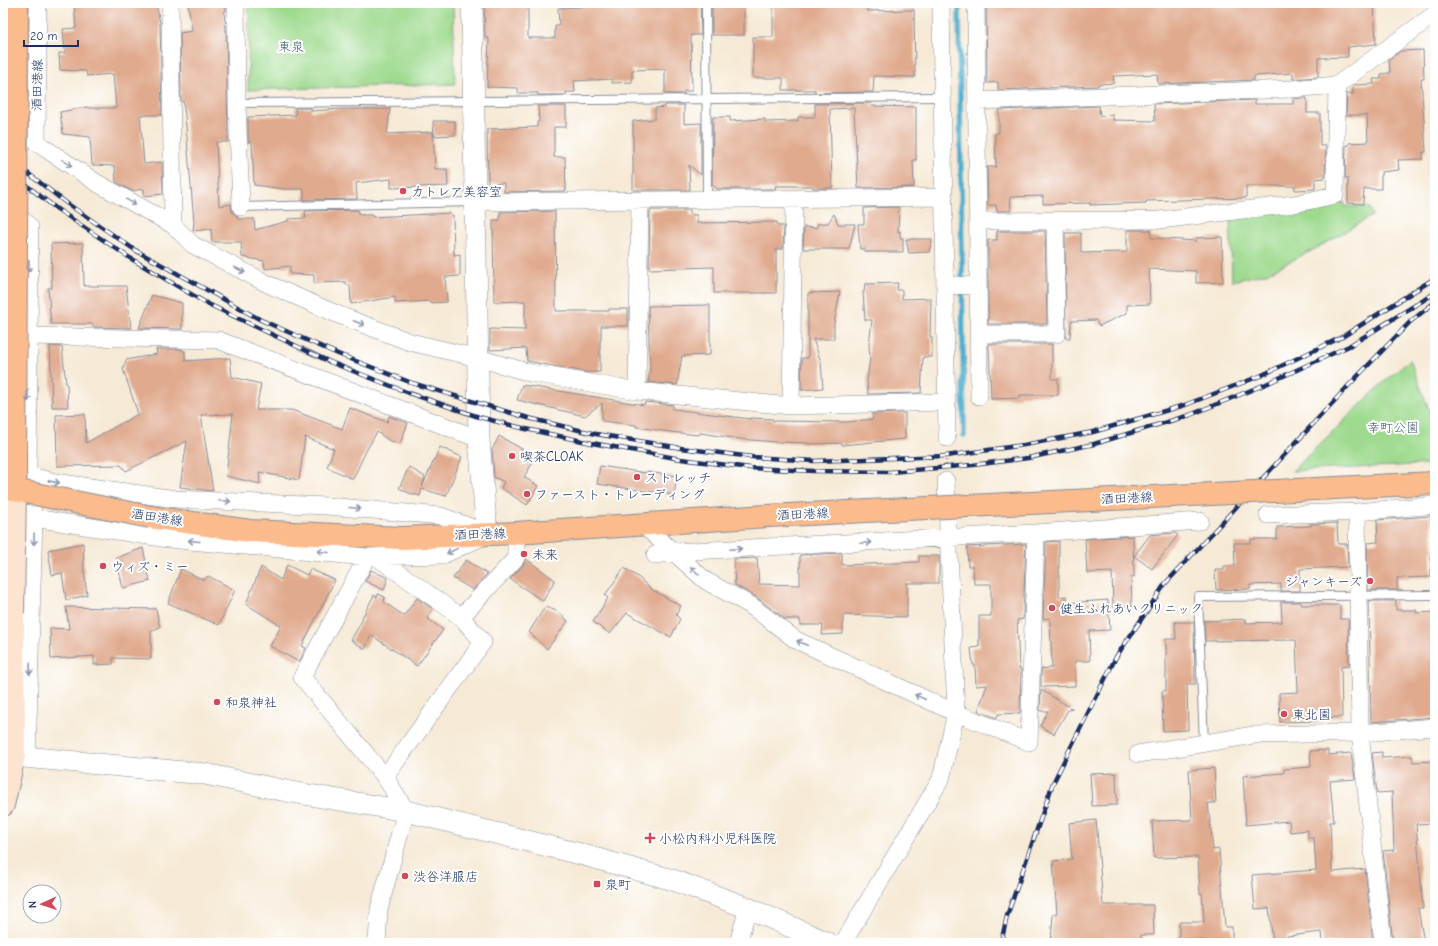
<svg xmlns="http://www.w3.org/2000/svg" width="1438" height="946" viewBox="0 0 1438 946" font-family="'Comic Neue','Klee One',sans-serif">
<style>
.green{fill:#9eda8e;stroke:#5c8476}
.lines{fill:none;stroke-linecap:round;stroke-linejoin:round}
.stream{stroke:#4faecd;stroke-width:5.5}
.building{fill:#e0aa8e}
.service-casing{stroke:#888c9a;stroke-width:10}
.minor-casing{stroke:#888c9a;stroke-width:18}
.tertiary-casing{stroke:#888c9a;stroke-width:22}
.secondary-casing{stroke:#888c9a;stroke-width:24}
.primary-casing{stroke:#888c9a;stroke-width:24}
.path{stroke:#888c9a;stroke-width:2.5;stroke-dasharray:1 3;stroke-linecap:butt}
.service{stroke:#fff;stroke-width:8}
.minor{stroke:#fff;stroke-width:17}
.tertiary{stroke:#fff;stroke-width:21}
.secondary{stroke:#fde4d1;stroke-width:22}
.primary{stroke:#fbbb8c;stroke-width:22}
.rail-casing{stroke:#1b2f5e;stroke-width:4.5}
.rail{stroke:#fff;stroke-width:3;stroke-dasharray:9;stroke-linecap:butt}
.secondary-bridge-casing{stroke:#888c9a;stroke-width:24;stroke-linecap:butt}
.primary-bridge-casing{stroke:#888c9a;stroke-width:24;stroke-linecap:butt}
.secondary-bridge{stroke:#fde4d1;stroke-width:22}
.primary-bridge{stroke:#fbbb8c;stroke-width:22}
.oneway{stroke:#8d97ae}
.poi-dot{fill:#d1495b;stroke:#fff;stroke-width:1.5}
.labels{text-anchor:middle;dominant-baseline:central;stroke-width:4;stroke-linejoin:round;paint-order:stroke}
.park-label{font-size:13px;fill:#42626c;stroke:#fff}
.street-label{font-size:13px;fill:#1b2f5e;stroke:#fff}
.poi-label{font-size:13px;fill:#1b2f5e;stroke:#fff;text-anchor:start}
</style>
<rect width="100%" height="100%" fill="#fff"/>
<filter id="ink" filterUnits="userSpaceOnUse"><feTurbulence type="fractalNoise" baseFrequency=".025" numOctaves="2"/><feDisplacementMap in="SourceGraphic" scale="8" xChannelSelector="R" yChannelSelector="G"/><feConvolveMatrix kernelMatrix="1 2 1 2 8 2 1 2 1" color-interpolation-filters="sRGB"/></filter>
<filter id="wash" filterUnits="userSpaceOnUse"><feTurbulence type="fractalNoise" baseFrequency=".012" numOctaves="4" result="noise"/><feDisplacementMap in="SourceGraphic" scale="16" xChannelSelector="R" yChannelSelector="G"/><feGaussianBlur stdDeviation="0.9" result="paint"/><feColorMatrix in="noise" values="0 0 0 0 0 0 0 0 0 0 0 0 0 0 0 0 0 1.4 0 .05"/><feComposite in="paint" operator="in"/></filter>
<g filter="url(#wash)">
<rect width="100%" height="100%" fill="#f6ead6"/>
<!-- green -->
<path class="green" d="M249 3H453L455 84 248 90Z
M1344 202 1345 206 1369 207 1373 215 1317 248 1267 273 1232 281 1230 215Z
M1410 360 1435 425V464L1292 471 1385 381Z"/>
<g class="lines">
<!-- stream -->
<path class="stream" d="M959 3 964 435"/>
</g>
<g id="blocks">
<!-- building -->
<path class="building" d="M74 3H156L160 23 162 115H140L144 164 162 162 163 194 144 196V189L132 191 116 182 115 166 92 165 90 137 63 134 60 112 87 107 88 108H116L113 74 87 76 86 71 60 70 59 53H65L63 29 76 28Z
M226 3V10L224 13 226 28 228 142H216L219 206 231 204 232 212 237 216 238 219H254L255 230 288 221V219L306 218 305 211 358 210 359 215H372V217L450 213 451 216 453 215 454 255 460 254V276L445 277 447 302 430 303V301L395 303V297L351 304 350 285H346V282L314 283V275L290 274V266L265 269 264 261 242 257 241 242H212L211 229 193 231 194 222 185 115 183 101H181L180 33 192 31 188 4Z
M484 3H528V38H555V26H559L558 8 581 7V3H657V5L700 3 701 35H691L692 91H684V94H665V69L632 70V82L612 83V79L574 81 575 92H566V95H538V93H518V88L487 87 489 38H485Z
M712 3H744V35H712Z
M773 3H867V11L914 10 915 77 874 76 873 92 815 93V90H783V78H753V37H773Z
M986 3H1374L1376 44 1348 47V57L1318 58V77L1293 79V73L1254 76V80L1158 84 1157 74 1113 76 1114 83 1098 84V86L998 90V82L987 83Z
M1423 50 1424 79H1421L1426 152H1423V159L1398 160 1399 170 1381 172V189H1364L1363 204 1348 203V178H1345L1346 146 1349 145V143L1368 142 1367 115H1346L1347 94H1353V86L1355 85 1374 84 1373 79H1381V74L1390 73 1389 59 1401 51Z
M1307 98V113H1320V146H1326L1325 178 1315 179V189L1295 190V186H1246V198L1146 201V203L1090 205V203L1043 204V196L1010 197 1011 211H997L996 205H988L987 167H996L995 133H999V110L1099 106 1100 116 1113 115V120L1155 121 1154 104 1255 100V104H1293V99Z
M872 103 871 106 916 107V160H913L914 187 858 188 854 108 830 109 832 188H813V186H775L776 189H718L712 185 713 117H730V121L765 119V122L798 121V117H815V104Z
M665 105H684V124L701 123V175L689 165 690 190H633V121L655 119V108L665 107Z
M538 106H566V127H554V157H565L566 191 504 192V183L488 184 487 129 537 127V122H539Z
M295 108H311V111L342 109H390L387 134 433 132 435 169H447L448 186 391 188V179L356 183 357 199 304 200V189H284L254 185 252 142H248V117L296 115Z
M433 121H455V135L434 136Z
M899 207 898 232 900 231V238H903V252H865V249H860L858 224H864V208Z
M650 210H690V215H697V223L777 222V226H784L783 249H776V293H714V267L649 269Z
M555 211 556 311H609V309H628V326H601V340H600V372H585L527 361 526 348 490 350V329L525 330V301L494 302 493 220H500V212Z
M834 214 838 224H855L849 249H803L804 227 817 228V224L828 223Z
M1127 230H1151V238L1196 241V238L1222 237 1223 282 1196 283V271L1149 269 1150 304 1127 305V313L1099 326 1096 320 1071 321 1070 338H1066L1065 233H1081V253L1127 252Z
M997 231H1045L1047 324H988V240H997Z
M906 239H932L929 252 909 253Z
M83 243 84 286H126L131 328 93 327V324H51L48 288H52L51 244Z
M898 283 897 290H902V299L931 298 930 337H932V357H923L921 393 868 394 867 381 870 358 869 345 872 320H865L863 292H864L865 284Z
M840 292 834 323V339H813L821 362 823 388 801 390 802 358H808V293Z
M152 295 182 303V329L139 328Z
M710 305V355L682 356 677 385 648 382 650 372 648 306Z
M989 344H1052V379H1058V395H1020V398L991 399Z
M50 346 62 347 66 384 67 385 68 407H52Z
M156 349H182V351H185V361L230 358 232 377 261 384 256 410H292L342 429 350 408 387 422 389 416 408 423 400 443 390 441 377 432 366 451 353 479 327 467 334 449 305 437 299 480 259 472 260 484 226 476 233 414 201 415 213 491 180 487 187 441 126 471 121 465 57 466 56 415 85 414 86 443 138 414 123 369 126 360 157 354Z
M522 385 644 405 645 402 673 405V409L750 419V418L773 419V421L847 422 873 419 872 414 905 413V439L842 445V443L808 444V443L775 442 740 439 700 433 699 435 670 432 636 427V425L602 421V403L585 416 517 400Z
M499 436 536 457 524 477 538 486 527 505 501 488 504 482 494 477 492 450Z
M440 447 462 457 446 496 422 489 420 496 409 493 399 488 409 467 425 477 422 487Z
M600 466 646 473V472L677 476 674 495 597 484Z
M1431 516 1433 551H1431V577L1397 578V590H1368L1367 543 1378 542 1377 520Z
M1337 523 1338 544H1347L1348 567 1300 569V591H1281V584L1250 585V589L1216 590 1215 570H1224V566H1235L1234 543H1251V539H1277V527L1311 526V524Z
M1175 533 1178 535 1152 569 1134 556 1150 535Z
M1133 536 1134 577H1131L1132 607H1113L1112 572 1087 573 1085 539Z
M1059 541V597L1067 596V603L1108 600 1110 630 1089 631 1090 661H1075V686L1041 687V669L1052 668 1050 618 1043 619 1046 542Z
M83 543 84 570 87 595 66 600 62 573 52 575 48 550Z
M1026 544 1023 619 1017 620 1019 669H1021L1020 713 998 714 997 718 978 711 987 685 976 686 975 665H973L971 648 979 647V616H991V584H974L973 566H968L967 547Z
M143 548 150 581 123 588 116 558Z
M842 553V565L919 562V556H939V583H907V617L843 615V634L822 635 823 625H800V619H785L756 597 735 585 734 559 757 558 759 584 800 585V555Z
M526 559 555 580 543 601 510 579 523 565Z
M466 560 487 574 473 590 453 578Z
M287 565 307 575 310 569 335 580 302 646 306 648 299 662 270 646 281 626 246 604 261 567 281 580Z
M624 568 638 577 651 589 681 606 676 615 680 619 671 637 627 613 610 634 593 622 608 598 605 595Z
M181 569 204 580 208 576 235 590 219 625 168 603Z
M371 570 388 578 384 590 365 581Z
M378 594 385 597 384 602 404 616 417 598 433 609 427 618 443 630 417 666 371 635 365 649 351 640 363 619 362 618 374 595 377 597Z
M1369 601H1396V610H1416V613L1435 612V717L1371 722Z
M1281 602H1301V605H1340V619H1348L1349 666 1341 667 1342 717 1318 718V721L1280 722 1279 693 1298 692 1296 640 1205 641 1204 621 1246 619V623L1282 622Z
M66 607 156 609 160 627 151 631V659L113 658V664L94 665V656L51 659 50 628 69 629Z
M545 607 557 611 568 621 547 649 529 632Z
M1175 622H1194L1195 684H1187L1188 730 1163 731 1162 691H1166V639H1176Z
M1041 690 1073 709 1068 710 1054 734 1040 726 1048 711H1040Z
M1328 750V755L1351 753 1355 779 1330 781 1334 822H1330L1332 872 1365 869 1373 943H1323L1322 932 1287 936V943H1273L1269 908 1255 909 1252 875 1316 870 1314 838H1308V830L1290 832 1289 821 1246 825 1243 776 1284 773V769L1311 767 1310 751Z
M1382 752V758L1412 756 1413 762 1435 761V823L1416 824 1423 908H1418L1424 943H1393L1383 851 1394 850 1392 792 1377 793 1372 753Z
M1214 768 1216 803H1208L1213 850 1219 849 1225 927H1232V943H1204V940L1179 941V922H1204L1202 893 1200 894 1198 857 1154 858 1152 821 1192 820 1189 770Z
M1116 773 1117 805 1092 806 1090 774Z
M1096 820 1103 905H1153L1154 935H1141V943H1064L1051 942 1053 914H1057L1053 861 1072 859 1069 823Z"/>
</g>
</g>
<g filter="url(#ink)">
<use href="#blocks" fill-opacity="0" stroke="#888c9a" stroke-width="1"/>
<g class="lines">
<defs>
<path id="service" d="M706 3 707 200
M237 103 942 97
M241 207 474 202
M1204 743 1198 597 1435 595"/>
<path id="minor" d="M38 3 37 143 97 183 173 225 193 245 270 285 339 315 410 342 478 358 531 373 637 391
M170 3 173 225
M236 3 237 103 241 207
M941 3 947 438
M976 3 979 396
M3 94 26 107
M977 101 1290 89 1337 85 1435 14
M794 199 791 406 946 402
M3 200 30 227 28 476 34 518 27 757
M640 200 637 391 791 406
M475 202 944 197
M978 221 1160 220 1294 204 1335 195 1337 85
M945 285 978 286
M978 334H1057L1055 221
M28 336 218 340 479 439
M3 469 55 482 175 499 327 506 441 516 483 532
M3 509 34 518 168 539 367 557 443 555 482 537
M1357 512 1360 733 1383 943
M1268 515 1357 512 1435 505
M642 524 706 581 750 605 796 640 956 713 1029 742 1036 533
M655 555 673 552 1036 533 1200 521
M367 557 302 677 385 777 406 811 379 909 377 943
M378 558 461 617 483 642 385 777
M461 617 516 558V533
M1138 754 1254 735 1360 733 1435 727
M738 943 748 908
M843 943 941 779 956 713 946 481"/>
<path id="tertiary" d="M472 3 479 439 487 534
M3 755 205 774 291 792 406 811 580 854 673 880 748 908 828 943"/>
<path id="secondary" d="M3 805 14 756 13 613"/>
<path id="primary" d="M150 517 250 531 402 538 516 533 767 516"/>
</defs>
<!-- service casing -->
<use href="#service" class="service-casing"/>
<!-- minor casing -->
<use href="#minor" class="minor-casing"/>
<!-- tertiary casing -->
<use href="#tertiary" class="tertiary-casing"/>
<!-- secondary casing -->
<use href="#secondary" class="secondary-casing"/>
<!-- primary casing -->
<use href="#primary" class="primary-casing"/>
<!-- path -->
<path class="path" d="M946 465V454"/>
<!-- service -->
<use href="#service" class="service"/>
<!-- minor -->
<use href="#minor" class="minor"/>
<!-- tertiary -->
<use href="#tertiary" class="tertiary"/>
<!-- secondary -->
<use href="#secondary" class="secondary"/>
<!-- primary -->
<use href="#primary" class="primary"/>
<defs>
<path id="rail" d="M3 154 65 202 135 250 261 320 338 354 412 383 528 418 596 434 681 448 752 457 814 461 946 456 1024 445 1093 432 1185 405 1260 376 1342 337 1435 278
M3 167 57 209 130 258 206 303 330 362 409 393 479 417 526 429 592 443 681 459 750 468 814 471 890 472 973 465 1028 458 1094 444 1190 415 1266 384 1349 346 1435 293
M1001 943 1007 916 1053 783 1116 657 1165 584 1350 384 1410 322 1435 302"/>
</defs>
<!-- rail casing -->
<use href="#rail" class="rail-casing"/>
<!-- rail -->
<use href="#rail" class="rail"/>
<defs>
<path id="secondary-bridge" d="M13 613 15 490"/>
<path id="primary-bridge" d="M17 3 15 490 150 517
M767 516 1435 483"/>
</defs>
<!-- secondary-bridge casing -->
<use href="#secondary-bridge" class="secondary-bridge-casing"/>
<!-- primary-bridge casing -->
<use href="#primary-bridge" class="primary-bridge-casing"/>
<!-- secondary-bridge -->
<use href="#secondary-bridge" class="secondary-bridge"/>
<!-- primary-bridge -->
<use href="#primary-bridge" class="primary-bridge"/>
</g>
<!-- one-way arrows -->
<defs><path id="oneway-shaft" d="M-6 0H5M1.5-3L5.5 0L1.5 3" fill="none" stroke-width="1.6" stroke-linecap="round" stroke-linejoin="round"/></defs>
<g class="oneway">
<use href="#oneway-shaft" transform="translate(67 163) rotate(34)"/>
<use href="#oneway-shaft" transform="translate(131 202) rotate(29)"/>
<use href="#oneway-shaft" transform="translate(29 266) rotate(91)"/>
<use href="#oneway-shaft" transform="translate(240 270) rotate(27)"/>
<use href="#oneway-shaft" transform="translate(359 323) rotate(21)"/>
<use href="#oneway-shaft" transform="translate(28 396) rotate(90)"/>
<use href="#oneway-shaft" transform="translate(54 482) rotate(11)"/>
<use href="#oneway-shaft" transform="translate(225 501) rotate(3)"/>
<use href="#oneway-shaft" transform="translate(355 508) rotate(5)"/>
<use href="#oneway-shaft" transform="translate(34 539) rotate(92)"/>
<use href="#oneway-shaft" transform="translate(194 541) rotate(-175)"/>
<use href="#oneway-shaft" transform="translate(866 543) rotate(-3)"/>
<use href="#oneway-shaft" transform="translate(736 549) rotate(-3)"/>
<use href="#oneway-shaft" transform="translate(452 551) rotate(154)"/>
<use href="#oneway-shaft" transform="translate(323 552) rotate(-175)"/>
<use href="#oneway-shaft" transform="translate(695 571) rotate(-138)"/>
<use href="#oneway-shaft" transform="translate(802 643) rotate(-155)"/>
<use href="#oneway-shaft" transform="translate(30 669) rotate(92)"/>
<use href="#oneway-shaft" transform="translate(920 697) rotate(-155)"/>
</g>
</g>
<!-- markers -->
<g class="poi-dot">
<circle cx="403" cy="191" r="4"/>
<circle cx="512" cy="456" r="4"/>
<circle cx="637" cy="477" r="4"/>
<circle cx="527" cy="494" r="4"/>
<circle cx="524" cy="554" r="4"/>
<circle cx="103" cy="566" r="4"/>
<circle cx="1370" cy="581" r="4"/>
<circle cx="1052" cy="608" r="4"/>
<circle cx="217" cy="702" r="4"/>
<circle cx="1284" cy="714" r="4"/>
<path d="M648 832h4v4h4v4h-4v4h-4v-4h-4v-4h4z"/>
<circle cx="405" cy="876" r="4"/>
<rect x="593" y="880" width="8" height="8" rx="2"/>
</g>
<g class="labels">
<!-- park labels -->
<g class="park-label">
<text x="291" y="46">東泉</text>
<text x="1393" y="427">幸町公園</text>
</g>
<!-- street labels -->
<g class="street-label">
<text transform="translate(37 85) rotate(-89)">酒田港線</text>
<text transform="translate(1127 498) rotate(-3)">酒田港線</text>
<text transform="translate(803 514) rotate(-3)">酒田港線</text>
<text transform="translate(157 517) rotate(9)">酒田港線</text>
<text transform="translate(480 534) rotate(-2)">酒田港線</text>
</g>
<!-- poi labels -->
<g class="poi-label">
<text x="411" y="191">カトレア美容室</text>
<text x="520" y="456">喫茶CLOAK</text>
<text x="645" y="477">ストレッチ</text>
<text x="535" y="494">ファースト・トレーディング</text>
<text x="532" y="554">未来</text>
<text x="111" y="566">ウィズ・ミー</text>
<text x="1362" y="581" text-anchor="end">ジャンキーズ</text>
<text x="1060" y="608">健生ふれあいクリニック</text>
<text x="225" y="702">和泉神社</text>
<text x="1292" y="714">東北園</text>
<text x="659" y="838">小松内科小児科医院</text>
<text x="413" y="876">渋谷洋服店</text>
<text x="605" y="884">泉町</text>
</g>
</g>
<!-- margin -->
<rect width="1438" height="946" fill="none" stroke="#fff" stroke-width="16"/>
<!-- north arrow -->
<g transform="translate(42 904) rotate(267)"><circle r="19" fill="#ffffff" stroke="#a4acbf"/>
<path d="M0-3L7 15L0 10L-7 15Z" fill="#d1495b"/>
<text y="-6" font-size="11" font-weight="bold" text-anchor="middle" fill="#1b2f5e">N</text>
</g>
<!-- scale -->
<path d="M24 40v6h54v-6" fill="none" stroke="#1b2f5e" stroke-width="2"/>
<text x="30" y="40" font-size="12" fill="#1b2f5e" stroke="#ffffff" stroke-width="3" paint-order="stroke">20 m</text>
</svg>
